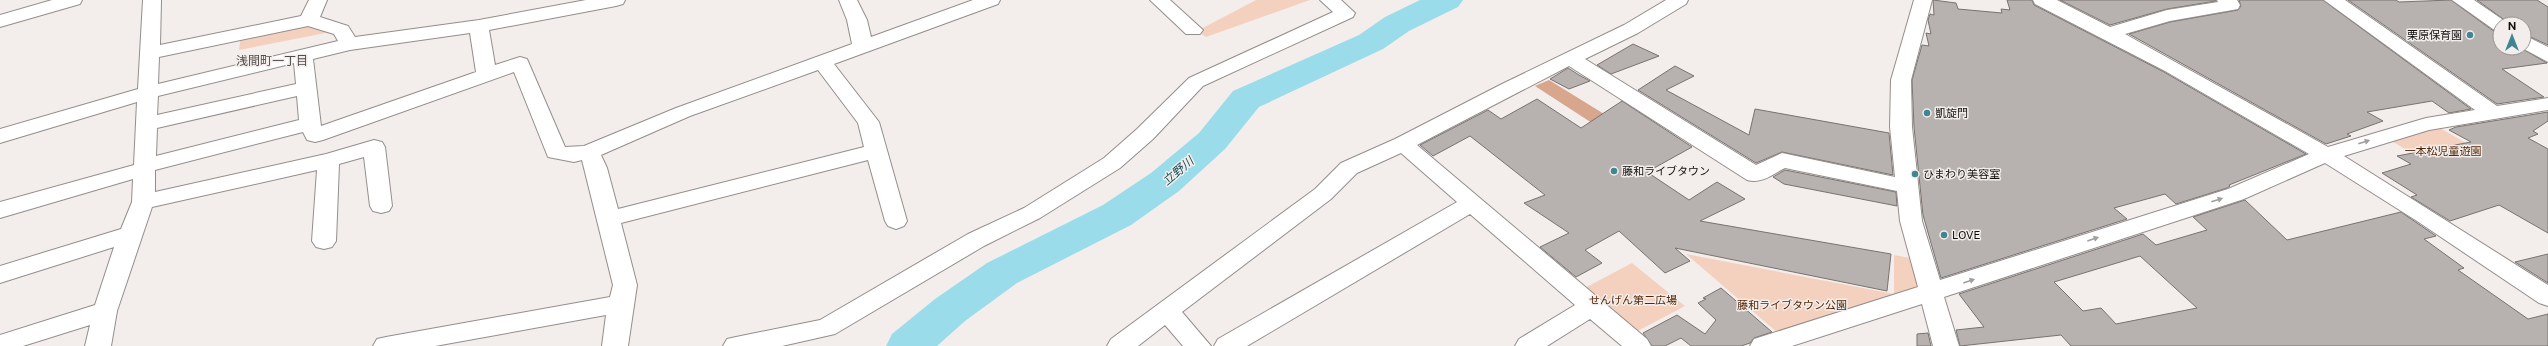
<svg xmlns="http://www.w3.org/2000/svg" width="2548" height="346" viewBox="0 0 2548 346" font-family="'Public Sans','Noto Sans JP',sans-serif">
<style>
.green{fill:#f4d1bf}
.forest{fill:#d7a68c}
.lines{fill:none;stroke-linecap:round;stroke-linejoin:round}
.river{fill:#9bdcea;fill-rule:evenodd}
.building{fill:#b7b1af;stroke:#787371;fill-rule:evenodd}
.minor-casing{stroke:#938e8b;stroke-width:2}
.minor{fill:#fff;fill-rule:evenodd}
.oneway{fill:#a09f9f}
.poi-dot{fill:#408592;stroke:#f3eeeb;stroke-width:1.5}
.labels{text-anchor:middle;dominant-baseline:central;stroke-width:3;stroke-linejoin:round;paint-order:stroke}
.poi-label{font-size:11px;fill:#11100f;stroke:#f3eeeb;text-anchor:start}
.park-label{font-size:11px;fill:#542709;stroke:#f3eeeb}
.neighbourhood-label{font-size:12px;fill:#514c4a;stroke:#f3eeeb}
.water-label{font-size:12px;font-style:italic;fill:#124a55;stroke:#f3eeeb}
</style>
<rect width="100%" height="100%" fill="#f3eeeb"/>
<!-- green -->
<path class="green" d="M1256 0H1310L1206 37 1197 31Z
M309 20 341 30 239 50 241 34Z
M2433 124 2487 155 2444 173 2385 137Z
M1910 194 1938 198 1943 214 1913 215 1933 293 1785 339 1686 254 1894 294V255L1916 259Z
M1632 263 1685 306 1630 335 1579 291Z"/>
<!-- forest -->
<path class="forest" d="M1549 80 1664 151 1649 160 1535 86Z"/>
<g class="lines">
<!-- river -->
<path class="river" d="M1420 0H1463L1458 7 1409 31 1383 49 1259 107 1225 149 1179 191 1131 225 1017 283 965 321 937 346H886L892 334 935 299 987 263 1103 205 1151 173 1199 133 1233 91 1359 35 1385 17Z"/>
</g>
<!-- building -->
<path class="building" d="M1933 0 1956 3 1958 9 2002 13 2001 9 2010 10 2007 0H2032L2034 5 2164 72 2306 154 2229 185 2230 186 2227 188 2176 204 2165 194 2114 208 2127 219 1941 278 1923 215 1914 127 1912 80 1922 45 1929 46 1926 33 1931 34 1928 20 1930 14 1934 15Z
M2060 0H2216V1L2167 9 2110 25Z
M2239 0H2323L2471 109 2449 113 2432 101 2367 112 2383 121 2347 134 2351 136 2326 144 2129 34 2170 22 2238 10 2241 6Z
M2348 0H2396L2399 2 2451 0 2492 30 2500 32V48H2521L2547 63 2502 69 2544 97 2497 104Z
M2477 0H2537L2548 7V45L2524 34V24H2510Z
M1633 44 1659 56 1611 74 1597 65Z
M1675 66 1694 76 1666 90 1749 135 1755 109 1889 133 1893 175 1782 152 1756 163 1638 90Z
M1568 68 1579 75 1590 81 1569 89 1550 79Z
M1537 99 1581 128 1622 101 1692 147 1647 172 1689 200 1717 182 1745 199 1700 221 1891 254 1887 291 1675 248 1690 261 1665 273 1619 231 1585 250 1602 263 1576 277 1540 247 1569 233 1524 203 1545 195 1470 136 1433 156 1420 145 1488 110 1501 119Z
M2548 112V121L2533 131 2538 134 2528 138 2548 149V233L2499 205 2450 221 2411 197 2417 195 2382 173 2411 164 2397 156 2471 142 2449 130 2456 127Z
M1785 170 1896 192 1897 206 1784 184 1773 177Z
M2245 200 2287 240 2401 212 2436 236 2424 239 2464 268 2458 270 2528 319 2548 314V346H2071L2061 335 1960 346 1956 330 1984 327 1959 294 2143 234 2156 245 2207 230 2193 217ZM2140 256 2197 308 2116 324 2101 308 2083 311 2054 282Z
M2548 254V283L2515 262Z
M1721 288 1772 332 1754 338 1750 343 1741 346H1691L1681 338 1665 346H1652L1643 333 1677 315 1705 334 1716 320 1698 303 1706 299 1703 298Z
M1928 333 1931 346H1917V334Z"/>
<g class="lines">
<defs>
<path id="minor" d="M52 0H82L80 4 0 27V15Z
M143 0H161L160 45 301 16 309 0H327L320 17 348 26 355 37 479 20 586 0H625L623 4 616 6 489 30 495 65 520 57 527 59 565 147 584 146 676 108 852 44 847 20 839 0H857L867 20 871 37 973 0H1000L998 4 834 64 879 122 907 221 904 226 896 229 888 226 885 221 868 160 621 223 637 285 628 346H602L606 315 435 346H373L377 339 386 337 610 297 613 285 582 160 574 162 548 157 514 72 323 140 315 142 307 140 303 132 155 170V192L326 154 374 140 382 142 385 147 392 206 389 211 381 213 373 211 370 206 364 157 339 164 336 241 332 247 324 249 316 247 312 241 317 170 152 207 117 311 111 346H85L90 325 23 346H0V335L95 305 114 247 0 283V266L121 229 132 202 133 179 0 218V202L134 165 137 102 0 143V129L138 89ZM308 26 334 34 338 41 158 84 159 57ZM470 33 476 72 321 126 313 59 350 50ZM294 63 296 84 157 115 158 96ZM818 70 858 123 864 147 618 209 607 168 601 155 690 116ZM297 96 299 120 156 156 157 128Z
M1150 0H1170L1203 30 1200 34H1186Z
M1320 0H1341L1355 13 1353 17 1203 86 1153 139 1120 168 1040 218 984 246 835 334 782 346H723L727 339 736 337 820 320 968 234 1024 208 1104 158 1137 129 1189 78 1333 12Z
M1666 0H1688L1686 4 1638 33 1585 59 1756 165 1782 153 1895 177 1890 127 1891 80 1914 0H1932L1911 80 1912 127 1922 221 1940 280 2228 189 2309 154 2165 71 2035 4 2033 0H2057L2110 27 2167 10 2218 2 2217 0H2237L2240 5 2238 9 2170 21 2125 34 2328 147 2426 118 2475 110 2324 0H2345L2497 106 2548 98V110L2429 130 2344 156 2548 285V306L2539 303 2417 221 2325 163 2244 199 1944 297 1959 346H1933L1922 304 1792 346H1750L1754 339 1918 287 1900 221 1897 191 1785 168C1773 174 1762 184 1747 180L1569 66 1417 145 1647 339 1651 346H1622L1590 319 1547 346H1515L1519 339 1575 305 1470 214 1247 346H1214L1218 339 1457 202 1401 153 1357 173 1331 199 1182 312 1211 346H1183L1165 325 1138 346H1107L1111 339 1315 189 1341 163 1395 139 1502 84 1624 25Z
M2452 0H2474L2509 24H2500V31L2493 29Z
M2524 35 2548 47V62L2522 48H2524Z"/>
</defs>
<!-- minor casing -->
<use href="#minor" class="minor-casing"/>
<!-- minor -->
<use href="#minor" class="minor"/>
</g>
<!-- one-way arrows -->
<defs><path id="oneway-solid" d="M-6-.8H1V-3.2L6.5 0L1 3.2V.8H-6Z"/></defs>
<g class="oneway">
<use href="#oneway-solid" transform="translate(2364 142) rotate(-17)"/>
<use href="#oneway-solid" transform="translate(2217 200) rotate(-17)"/>
<use href="#oneway-solid" transform="translate(2093 239) rotate(-19)"/>
<use href="#oneway-solid" transform="translate(1969 281) rotate(-19)"/>
</g>
<!-- markers -->
<g class="poi-dot">
<circle cx="2470" cy="35" r="4"/>
<circle cx="1927" cy="113" r="4"/>
<circle cx="1614" cy="171" r="4"/>
<circle cx="1915" cy="174" r="4"/>
<circle cx="1944" cy="235" r="4"/>
</g>
<g class="labels">
<!-- poi labels -->
<g class="poi-label">
<text x="2462" y="35" text-anchor="end">栗原保育園</text>
<text x="1935" y="113">凱旋門</text>
<text x="1622" y="171">藤和ライブタウン</text>
<text x="1923" y="174">ひまわり美容室</text>
<text x="1952" y="235">LOVE</text>
</g>
<!-- park labels -->
<g class="park-label">
<text x="2443" y="151">一本松児童遊園</text>
<text x="1633" y="300">せんげん第二広場</text>
<text x="1792" y="305">藤和ライブタウン公園</text>
</g>
<!-- neighbourhood labels -->
<g class="neighbourhood-label">
<text x="272" y="61">浅間町一丁目</text>
</g>
<!-- water labels -->
<g class="water-label">
<text transform="translate(1178 171) rotate(-40)">立野川</text>
</g>
</g>
<!-- north arrow -->
<g transform="translate(2512 36)"><circle r="19" fill="#f3eeeb" stroke="#999593"/>
<path d="M0-3L7 15L0 10L-7 15Z" fill="#408592"/>
<text y="-6" font-size="11" font-weight="bold" text-anchor="middle" fill="#11100f">N</text>
</g>
</svg>
